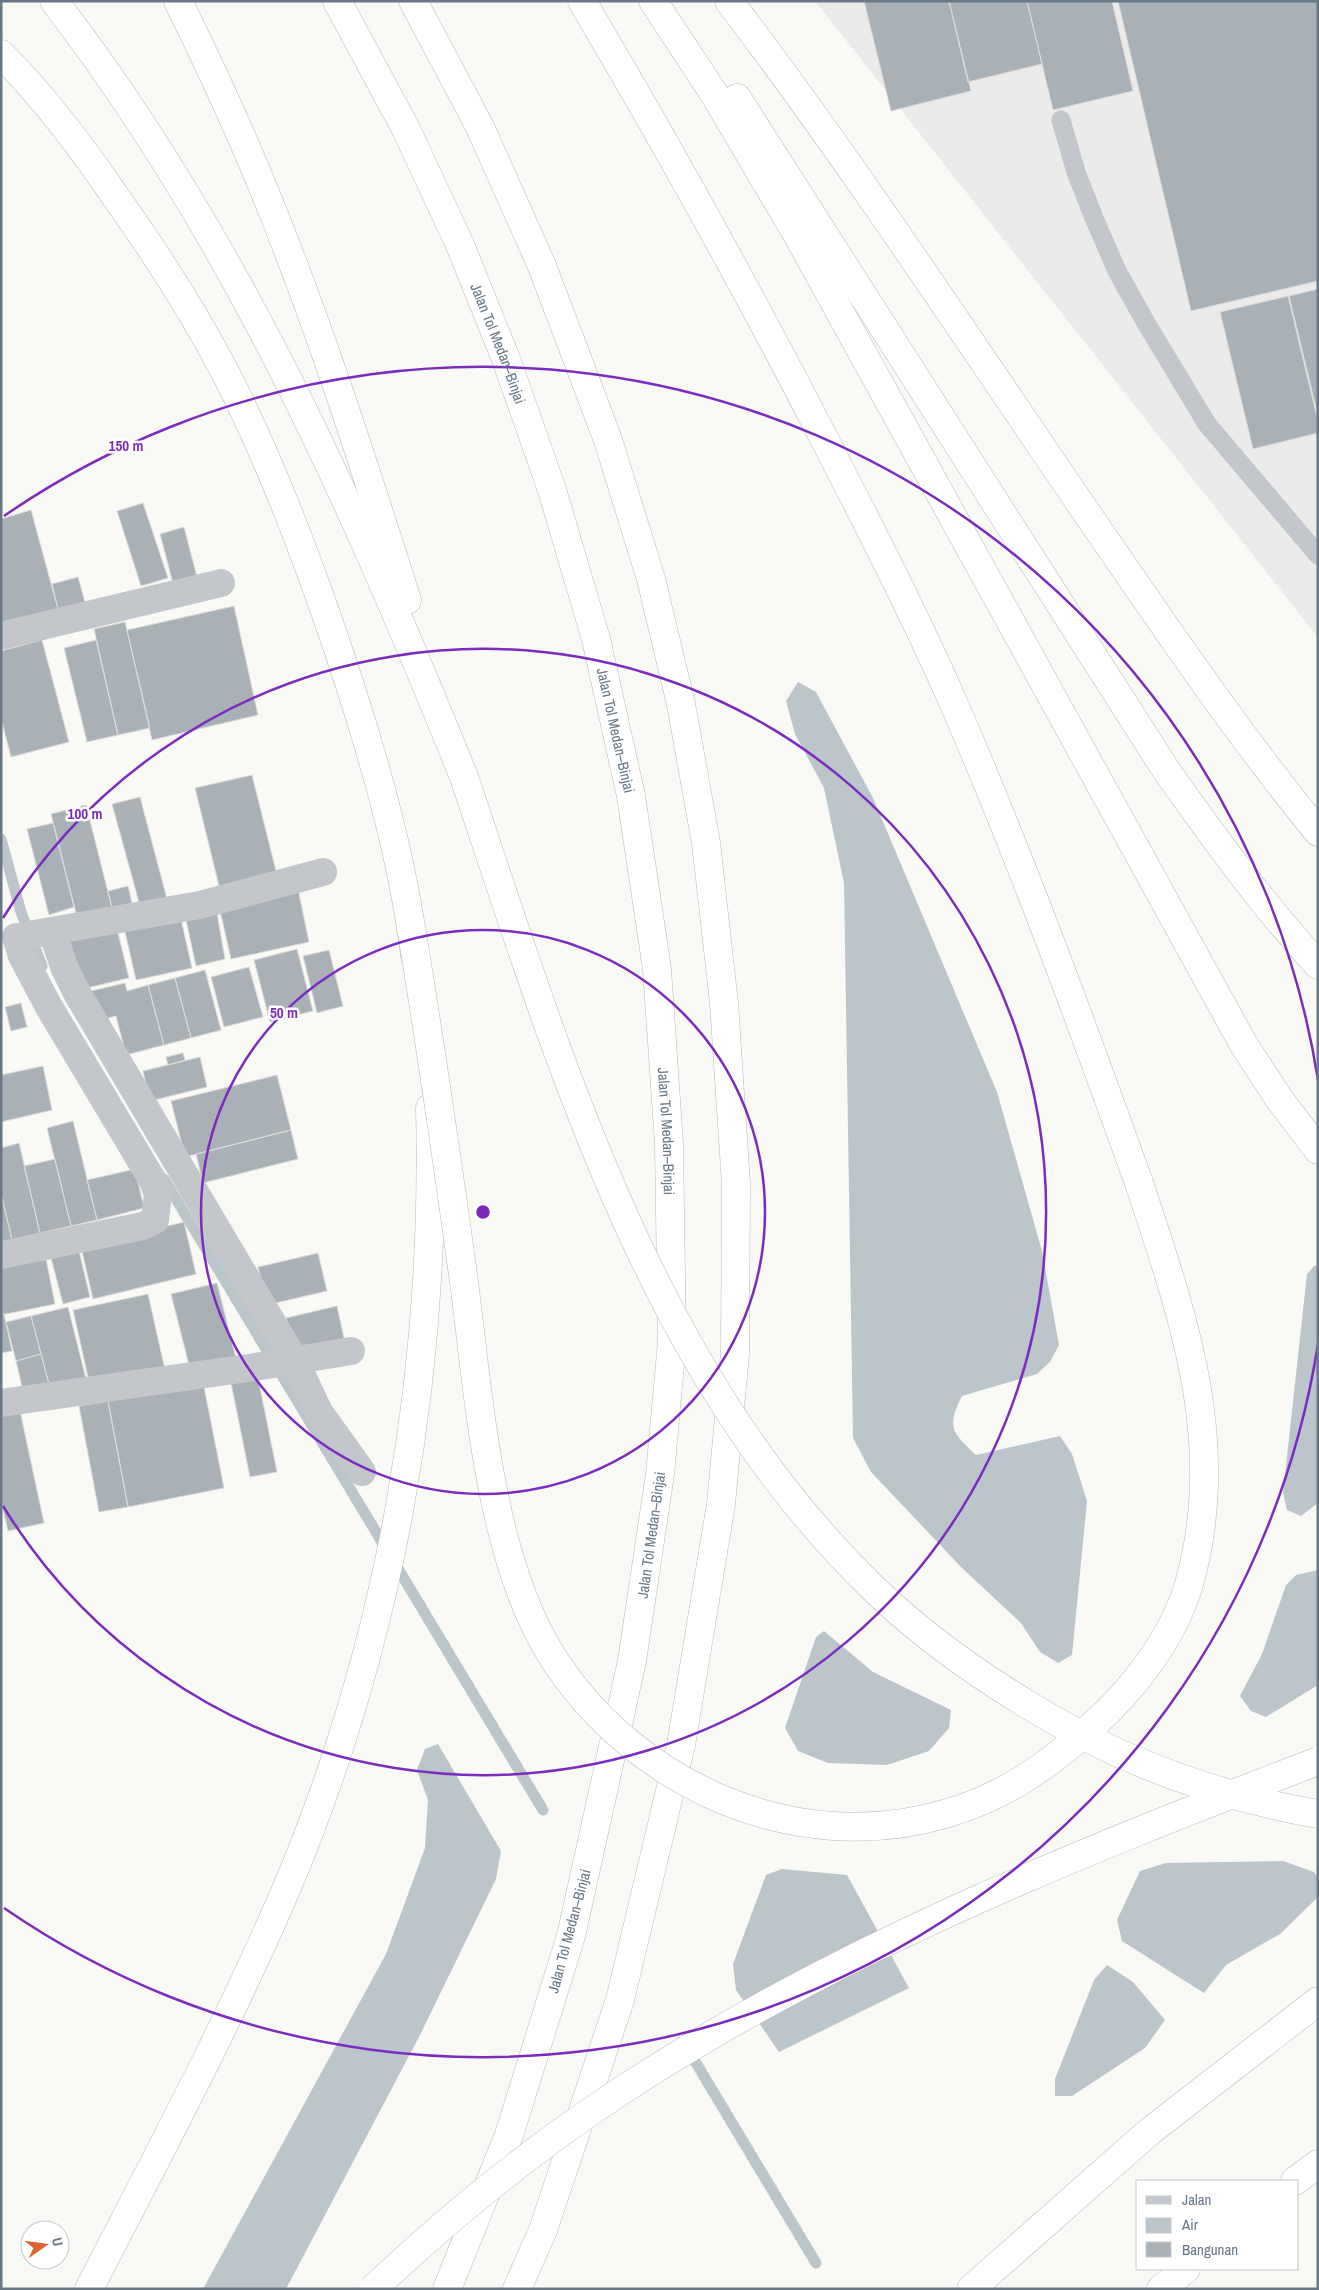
<svg xmlns="http://www.w3.org/2000/svg" width="1319" height="2290" viewBox="0 0 1319 2290" font-family="'Archivo Narrow',sans-serif">
<style>
.built{fill:#eaebea}
.water{fill:#bcc5ca}
.lines{fill:none;stroke-linecap:round;stroke-linejoin:round}
.stream{stroke:#bcc5ca;stroke-width:11}
.building{fill:#a9b1b7;stroke:#dadbd9}
.highway-casing{stroke:#b6b9bd;stroke-width:29}
.lane{stroke:#c3c6ca;stroke-width:19}
.street{stroke:#c3c6ca;stroke-width:28}
.highway{stroke:#fff;stroke-width:28}
.highway-bridge-casing{stroke:#b6b9bd;stroke-width:29;stroke-linecap:butt}
.highway-bridge{stroke:#fff;stroke-width:28}
.ring{fill:none;stroke:#7b2cbf;stroke-width:2.5}
.labels{text-anchor:middle;dominant-baseline:central;stroke-width:5;stroke-linejoin:round;paint-order:stroke}
.street-label{font-size:15px;fill:#697886;stroke:#fff}
.centre{fill:#7b2cbf;stroke:#fff;stroke-width:2.5}
.ring-label{font-size:15px;text-anchor:middle;font-weight:bold;fill:#7b2cbf;stroke:#fff;stroke-width:5;stroke-linejoin:round;paint-order:stroke}
</style>
<rect width="100%" height="100%" fill="#f9f9f6"/>
<!-- built -->
<path class="built" d="M815 1H1318V636L1313 631Z"/>
<!-- water -->
<path class="water" d="M798 682 816 692 873 798 997 1092 1042 1251 1059 1345 1050 1362 1037 1374 962 1396C946 1428 952 1432 976 1455L1060 1436 1072 1454 1087 1501 1072 1655 1058 1663 1040 1652 1021 1623 961 1567 871 1472 853 1438 844 883 824 788 795 734 786 701Z
M1314 1266H1318V1503L1301 1516 1287 1510 1283 1493 1307 1274Z
M1318 1570V1685L1266 1717 1251 1711 1240 1696 1262 1654 1286 1585 1296 1575Z
M824 1631 873 1672 951 1710 949 1728 929 1751 887 1765 828 1763 798 1751 785 1728 816 1637Z
M438 1744 501 1851 496 1879 420 2035 286 2289H203L386 1954 425 1848 428 1800 417 1770 425 1749Z
M1283 1861 1314 1872 1318 1877V1897L1280 1934 1226 1965 1204 1993 1122 1941 1117 1920 1140 1871 1166 1863Z
M782 1869 847 1875 909 1988 779 2052 736 1990 733 1964 766 1875Z
M1107 1965 1133 1982 1165 2020 1145 2048 1072 2096H1055V2079L1094 1980Z"/>
<g class="lines">
<!-- stream -->
<path class="stream" d="M1 839 21 912 42 966
M164 1179 543 1810
M687 2048 816 2263"/>
</g>
<!-- building -->
<path class="building" d="M864 1H949L971 91 891 111Z
M949 1H1027L1042 64 968 82Z
M1027 1H1112L1133 91 1053 110Z
M1118 1H1318V281L1191 311Z
M1318 289V416L1289 296Z
M1288 296 1318 421V433L1253 449 1220 312Z
M143 503 168 578 141 586 117 511Z
M31 510 59 613 1 629V519Z
M184 527 198 581 174 587 160 534Z
M78 577 86 606 59 613 52 584Z
M234 606 258 715 152 740 127 630Z
M125 622 150 728 118 735 94 629Z
M42 640 69 742 11 757 1 718V651Z
M96 640 118 735 87 742 64 648Z
M252 775 278 879 221 894 195 788Z
M140 797 167 899 140 906 112 804Z
M86 805 113 912 78 921 51 814Z
M53 823 74 907 49 915 27 829Z
M128 886 133 907 113 912 108 891Z
M298 889 309 942 231 959 219 906Z
M216 908 225 959 196 966 185 915Z
M180 915 192 968 136 980 124 927Z
M116 925 129 978 78 990 66 937Z
M297 949 313 1011 270 1022 254 960Z
M329 950 343 1006 317 1013 303 956Z
M249 967 263 1017 224 1027 211 977Z
M205 970 221 1030 191 1038 175 978Z
M175 978 191 1038 164 1045 148 985Z
M125 983 127 991 148 985 164 1045 126 1055 116 1016 98 1021 91 991Z
M21 1003 27 1027 11 1031 5 1007Z
M183 1053 185 1060 168 1065 166 1057Z
M200 1057 207 1087 150 1101 143 1071Z
M43 1066 52 1110 1 1122V1075Z
M277 1075 291 1130 185 1157 171 1101Z
M73 1121 97 1220 71 1226 47 1128Z
M291 1130 298 1159 203 1183 196 1154Z
M19 1143 40 1233 12 1240 1 1193V1148Z
M55 1159 71 1226 40 1233 24 1166Z
M135 1169 144 1208 97 1220 87 1180Z
M1 1193 12 1240 1 1242Z
M184 1222 196 1274 93 1299 81 1247Z
M78 1247 90 1297 63 1304 50 1254Z
M318 1253 327 1291 267 1305 258 1267Z
M45 1254 55 1304 1 1315V1263Z
M217 1283 237 1362 191 1373 171 1294Z
M148 1294 165 1370 90 1386 73 1310Z
M337 1306 345 1343 295 1355 286 1318Z
M68 1307 86 1379 50 1388 31 1316Z
M4 1314 12 1351 1 1353V1315Z
M31 1316 41 1354 16 1361 6 1322Z
M41 1354 50 1388 24 1395 16 1361Z
M258 1378 277 1472 250 1477 231 1383Z
M203 1382 224 1488 128 1507 108 1401Z
M108 1401 128 1507 99 1512 79 1406Z
M20 1411 44 1523 8 1531 1 1500V1415Z"/>
<g class="lines">
<defs>
<g id="highway">
<path d="M54 1C235 236 354 505 464 777"/>
<path d="M178 1C209 64 238 126 264 190 319 324 363 462 407 600"/>
<path id="s1" d="M337 1 406 129 460 245 506 359 552 490 596 639 631 796 657 969 669 1144 672 1342 660 1474 632 1661 571 1936 509 2135 447 2289"/>
<path d="M413 1 480 127 542 266 608 440 651 579 681 704 706 843 724 1003 736 1184 735 1354 721 1504 681 1745 620 2000 543 2230 517 2289"/>
<path d="M582 1C669 148 752 298 830 450 873 534 916 618 954 704 1022 861 1081 1022 1139 1183"/>
<path d="M653 1 713 92 798 236 1244 1045 1280 1100 1318 1150"/>
<path d="M729 1C858 171 975 350 1095 525 1167 630 1238 734 1318 832"/>
<path d="M1 54C44 97 81 146 115 196 155 252 193 311 225 372 271 461 307 557 339 652 372 751 402 853 415 956"/>
<path d="M737 98 1166 770C1214 838 1262 904 1318 965"/>
<path d="M1295 2181 1318 2164"/>
<path d="M89 2289C158 2155 229 2023 288 1885 391 1640 437 1373 430 1108"/>
<path d="M971 2289 1149 2132 1318 2001"/>
<path d="M1161 2289 1186 2269"/>
</g>
</defs>
<!-- highway casing -->
<use href="#highway" class="highway-casing"/>
<!-- lane -->
<path class="lane" d="M1061 120 1076 172 1094 218 1117 271 1146 323 1207 424 1318 555"/>
<!-- street -->
<path class="street" d="M1 636 221 583
M52 931 65 969 77 993 295 1361 319 1412 362 1472
M34 934 200 905 323 872
M1 1255 143 1226 155 1220 158 1194 153 1181 49 1007 22 956 16 937
M1 1403 255 1367 351 1351"/>
<!-- highway -->
<use href="#highway" class="highway"/>
<defs>
<path id="highway-bridge" d="M464 777C560 1062 650 1372 872 1587 918 1632 971 1670 1025 1703 1115 1759 1214 1796 1318 1814
M412 933C431 1049 448 1166 464 1282 479 1397 489 1553 550 1653 632 1785 796 1859 948 1813 1003 1797 1048 1766 1090 1728 1132 1691 1173 1639 1189 1584 1229 1443 1183 1316 1139 1183
M373 2289C449 2217 533 2149 621 2091 837 1949 1078 1853 1318 1761"/>
</defs>
<!-- highway-bridge casing -->
<use href="#highway-bridge" class="highway-bridge-casing"/>
<!-- highway-bridge -->
<use href="#highway-bridge" class="highway-bridge"/>
</g>
<!-- distance rings -->
<g class="ring">
<circle cx="483" cy="1212" r="282"/>
<path d="M3 918A563 563 0 1 1 3 1506"/>
<path d="M1318 1344A845 845 0 0 1 4 1908M4 516A845 845 0 0 1 1318 1080"/>
</g>
<g class="labels">
<!-- street labels -->
<g class="street-label">
<text stroke="none"><textPath href="#s1" startOffset="379">Jalan Tol Medan–Binjai</textPath></text>
<text stroke="none"><textPath href="#s1" startOffset="784">Jalan Tol Medan–Binjai</textPath></text>
<text stroke="none"><textPath href="#s1" startOffset="1189">Jalan Tol Medan–Binjai</textPath></text>
<text transform="translate(651 1535) rotate(-82)">Jalan Tol Medan–Binjai</text>
<text transform="translate(569 1931) rotate(-75)">Jalan Tol Medan–Binjai</text>
</g>
</g>
<circle cx="483" cy="1212" r="8" class="centre"/>
<g class="ring-label">
<text x="126" y="451">150 m</text>
<text x="85" y="819">100 m</text>
<text x="284" y="1018">50 m</text>
</g>
<!-- border -->
<rect width="1319" height="2290" fill="none" stroke="#697886" stroke-width="5"/>
<!-- legend -->
<rect x="1136" y="2180" width="162" height="90" fill="#ffffff" stroke="#c3c9cf"/>
<rect x="1146" y="2196" width="25" height="8" fill="#c3c6ca" stroke="#c3c9cf"/>
<text x="1182" y="2205" font-size="15" fill="#697886">Jalan</text>
<rect x="1146" y="2218" width="25" height="15" fill="#bcc5ca" stroke="#c3c9cf"/>
<text x="1182" y="2230" font-size="15" fill="#697886">Air</text>
<rect x="1146" y="2242" width="25" height="15" fill="#a9b1b7" stroke="#c3c9cf"/>
<text x="1182" y="2255" font-size="15" fill="#697886">Bangunan</text>
<!-- north arrow -->
<g transform="translate(45 2245) rotate(76)"><circle r="24" fill="#ffffff" stroke="#c3c9cf"/>
<path d="M0-4L9 19L0 12L-9 19Z" fill="#dc6333"/>
<text y="-8" font-size="14" font-weight="bold" text-anchor="middle" fill="#697886">U</text>
</g>
</svg>
